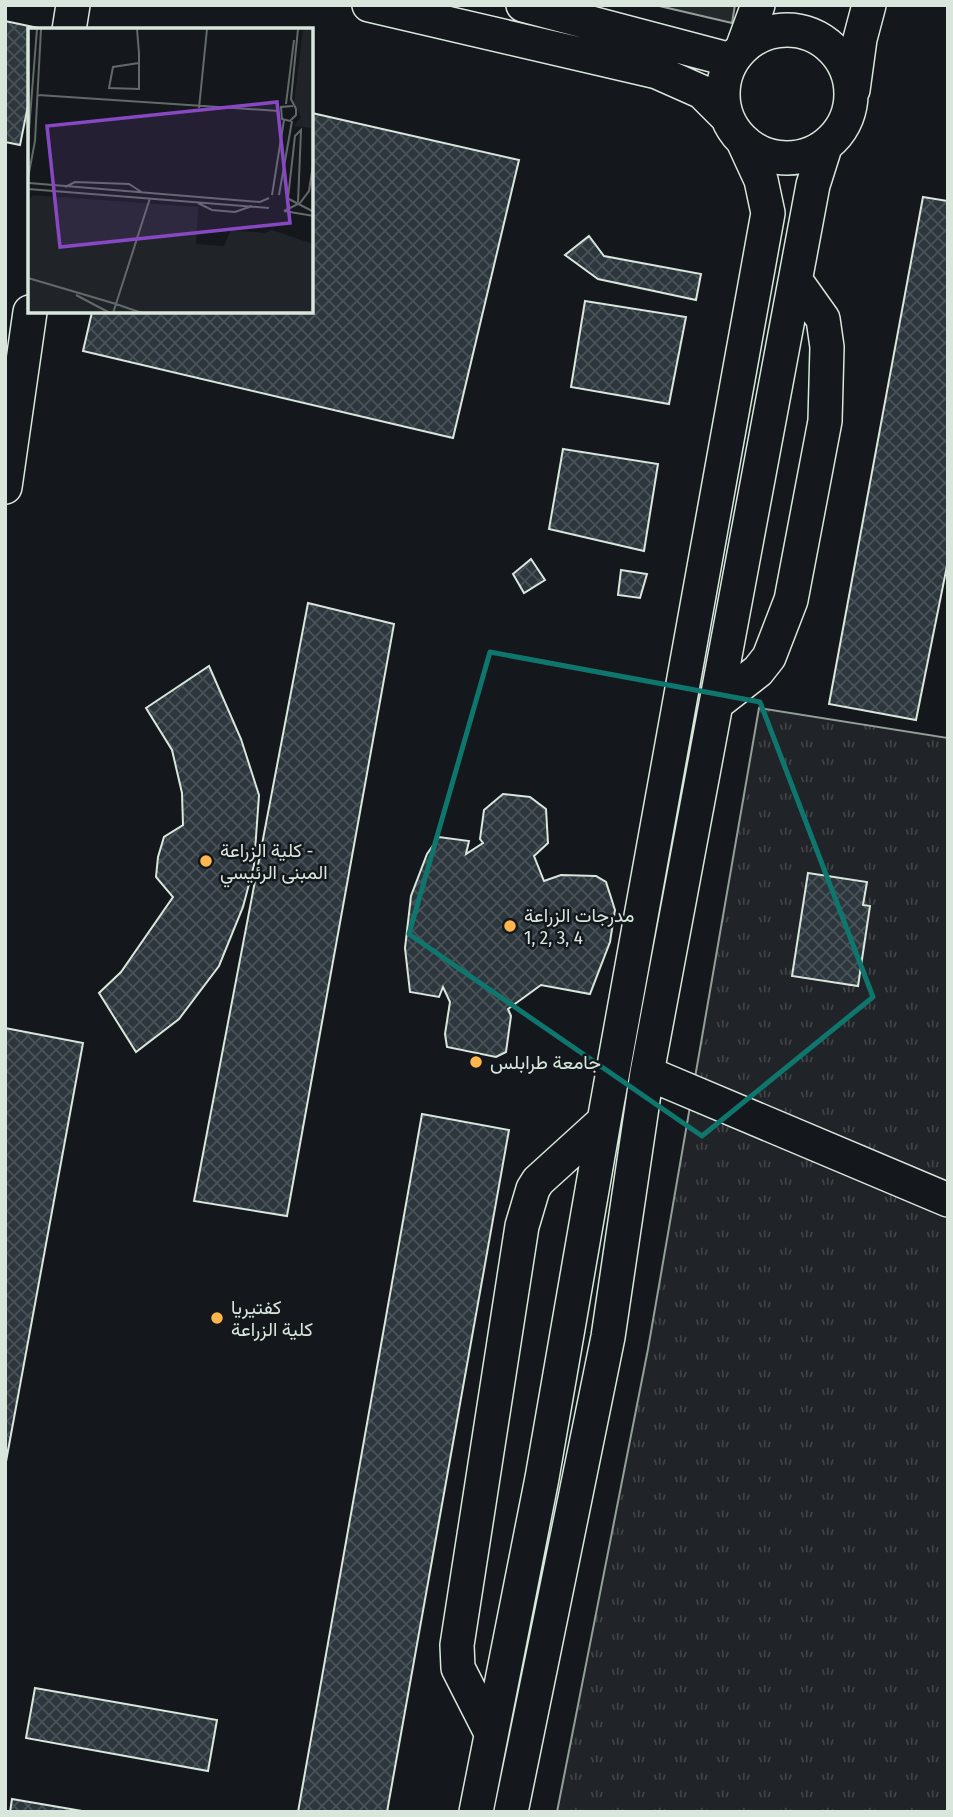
<svg xmlns="http://www.w3.org/2000/svg" width="953" height="1817" viewBox="0 0 953 1817" font-family="'Fira Sans Condensed',Vazirmatn,sans-serif">
<style>
.grass{fill:url(#grass-tufts);stroke:#939e99;stroke-width:2}
.parking{fill:#24282b;stroke:#939e99;stroke-width:2}
.building{fill:url(#building-cross-hatch);stroke:#d8e6dc;stroke-width:2}
.lines{fill:none;stroke-linecap:round;stroke-linejoin:round}
.minor-casing{stroke:#d8e6dc;stroke-width:36}
.minor{stroke:#14181c;stroke-width:33}
.marked{fill:none;stroke:#0f766e;stroke-width:5;stroke-linejoin:round}
.poi-dot{fill:#ffb74d;stroke:#14181c;stroke-width:2.5}
.labels{text-anchor:middle;dominant-baseline:central;stroke-width:5;stroke-linejoin:round;paint-order:stroke}
.poi-label{font-size:19px;fill:#d8e6dc;stroke:#14181c;text-anchor:start}
.inset-road{fill:none;stroke:#626a69;stroke-width:2}
.view{fill:#8948c3;fill-opacity:0.15;stroke:#8948c3;stroke-width:3.5}
.inset-edge{fill:none;stroke:#d8e6dc;stroke-width:3.5}
</style>
<defs>
<pattern id="grass-tufts" width="24" height="20" patternUnits="userSpaceOnUse" patternTransform="scale(1.75)"><rect width="24" height="20" fill="#202428"/><path d="M3 7l-1-3M5 7V3M7 7l1-3M15 17l-1-3M17 17v-4M19 17l1-3" fill="none" stroke="#404447"/></pattern>
<pattern id="building-cross-hatch" width="8" height="8" patternUnits="userSpaceOnUse" patternTransform="scale(1.75)"><rect width="8" height="8" fill="#2c363c"/><path d="M0 0l8 8M0 8l8-8" fill="none" stroke="#4a5358"/></pattern>
</defs>
<rect width="100%" height="100%" fill="#14181c"/>
<!-- grass -->
<path class="grass" d="M759 708 948 738V1812H557L648 1349Z"/>
<!-- parking -->
<path class="parking" d="M655 5H735L732 23Z"/>
<!-- building -->
<path class="building" d="M5 21 43 29 30 30V96L20 145 5 142Z
M312 113 519 160 453 438 83 351 92 312H312Z
M923 197 948 201V561L916 720 829 704Z
M589 236 604 256 701 274 696 300 598 279 565 255Z
M585 301 686 317 669 404 571 387Z
M563 449 658 464 644 551 549 529Z
M531 559 545 580 524 593 513 574Z
M621 570 647 574 640 598 618 595Z
M308 603 394 624 287 1216 194 1201Z
M209 666 241 739 259 795 254 865 243 907 219 966 179 1019 136 1052 99 993 121 972 173 897 156 877 158 857 164 837 183 825 182 793 172 750 146 708Z
M503 794 530 797 546 809 548 843 534 856 544 881 561 875 596 876 606 882 615 910 610 942 590 994 541 985 508 1009 511 1016 506 1052 496 1057 447 1047 445 1034 450 1002 443 987 439 997 410 992 405 948 411 896 427 854 439 837 469 841 466 854 483 843 480 839 484 810Z
M808 873 867 882 863 905 870 906 858 986 792 976Z
M5 1028 83 1043 5 1467Z
M422 1114 509 1130 387 1812H298Z
M35 1688 217 1720 208 1771 26 1738Z
M12 1799 88 1812H10Z"/>
<g class="lines">
<defs>
<path id="minor" d="M369 5 657 72 702 92 726 116
M523 5 731 60
M723 94a64 64 0 1 1 128 0a64 64 0 1 1-128 0Z
M69 30 73 5
M743 46 758 5
M853 90 860 39 869 5
M5 487 30 312
M717 703 758 671 769 657 791 600 825 421 827 347 823 319 796 281
M647 1073 948 1200
M491 1733 458 1668 457 1645 522 1226 533 1189 538 1181 604 1121
M476 1812 542 1478 604 1121 768 213 761 180 744 143
M511 1812 608 1337 647 1073 813 185 825 147"/>
</defs>
<!-- minor casing -->
<use href="#minor" class="minor-casing"/>
<!-- minor -->
<use href="#minor" class="minor"/>
</g>
<!-- marked area -->
<path class="marked" d="M490 652 760 702 873 997 702 1136 409 934Z"/>
<!-- markers -->
<g class="poi-dot">
<circle cx="206" cy="861" r="7"/>
<circle cx="510" cy="926" r="7"/>
<circle cx="476" cy="1062" r="7"/>
<circle cx="217" cy="1318" r="7"/>
</g>
<g class="labels">
<!-- poi labels -->
<g class="poi-label">
<text x="220" y="850">كلية الزراعة -<tspan x="220" dy="22">المبنى الرئيسي</tspan></text>
<text x="524" y="915">مدرجات الزراعة<tspan x="524" dy="22">1, 2, 3, 4</tspan></text>
<text x="490" y="1062">جامعة طرابلس</text>
<text x="231" y="1307">كفتيريا<tspan x="231" dy="22">كلية الزراعة</tspan></text>
</g>
</g>
<!-- overview -->
<g transform="translate(28 28)">
<rect width="285" height="285" fill="#14181c"/>
<path d="M5 167 170 179 168 216 196 218 203 202 236 205 244 202 285 216V285H0V173Z" fill="#202428"/>
<path d="M275 1H285L283 100 266 98 273 89 266 75Z" fill="#202428"/>
<path class="inset-road" d="M109 1 111 25V61L81 60 85 39 111 35M10 67 251 83M258 76 266 12M265 78 253 79 254 91 262 93 268 87V81L263 71 270 1M171 80 179 1M0 114 9 1M0 150 7 113 13 1M1 155 232 174 241 170M37 159 47 154 101 156 115 165M0 161 241 180M244 167 256 92M251 167 264 93M259 170 286 184M260 170 267 108 273 102 270 174M170 175 184 182 207 184 224 178M256 183 272 175 281 163 286 131M256 183 286 188M0 250 88 276 85 285M48 267 82 285M114 285 88 276 122 170"/>
<path class="view" d="M249 74 262 195 32 219 19 98Z"/>
<rect width="285" height="285" class="inset-edge"/>
</g>
<!-- border -->
<rect width="953" height="1817" fill="none" stroke="#d8e6dc" stroke-width="14"/>
</svg>
